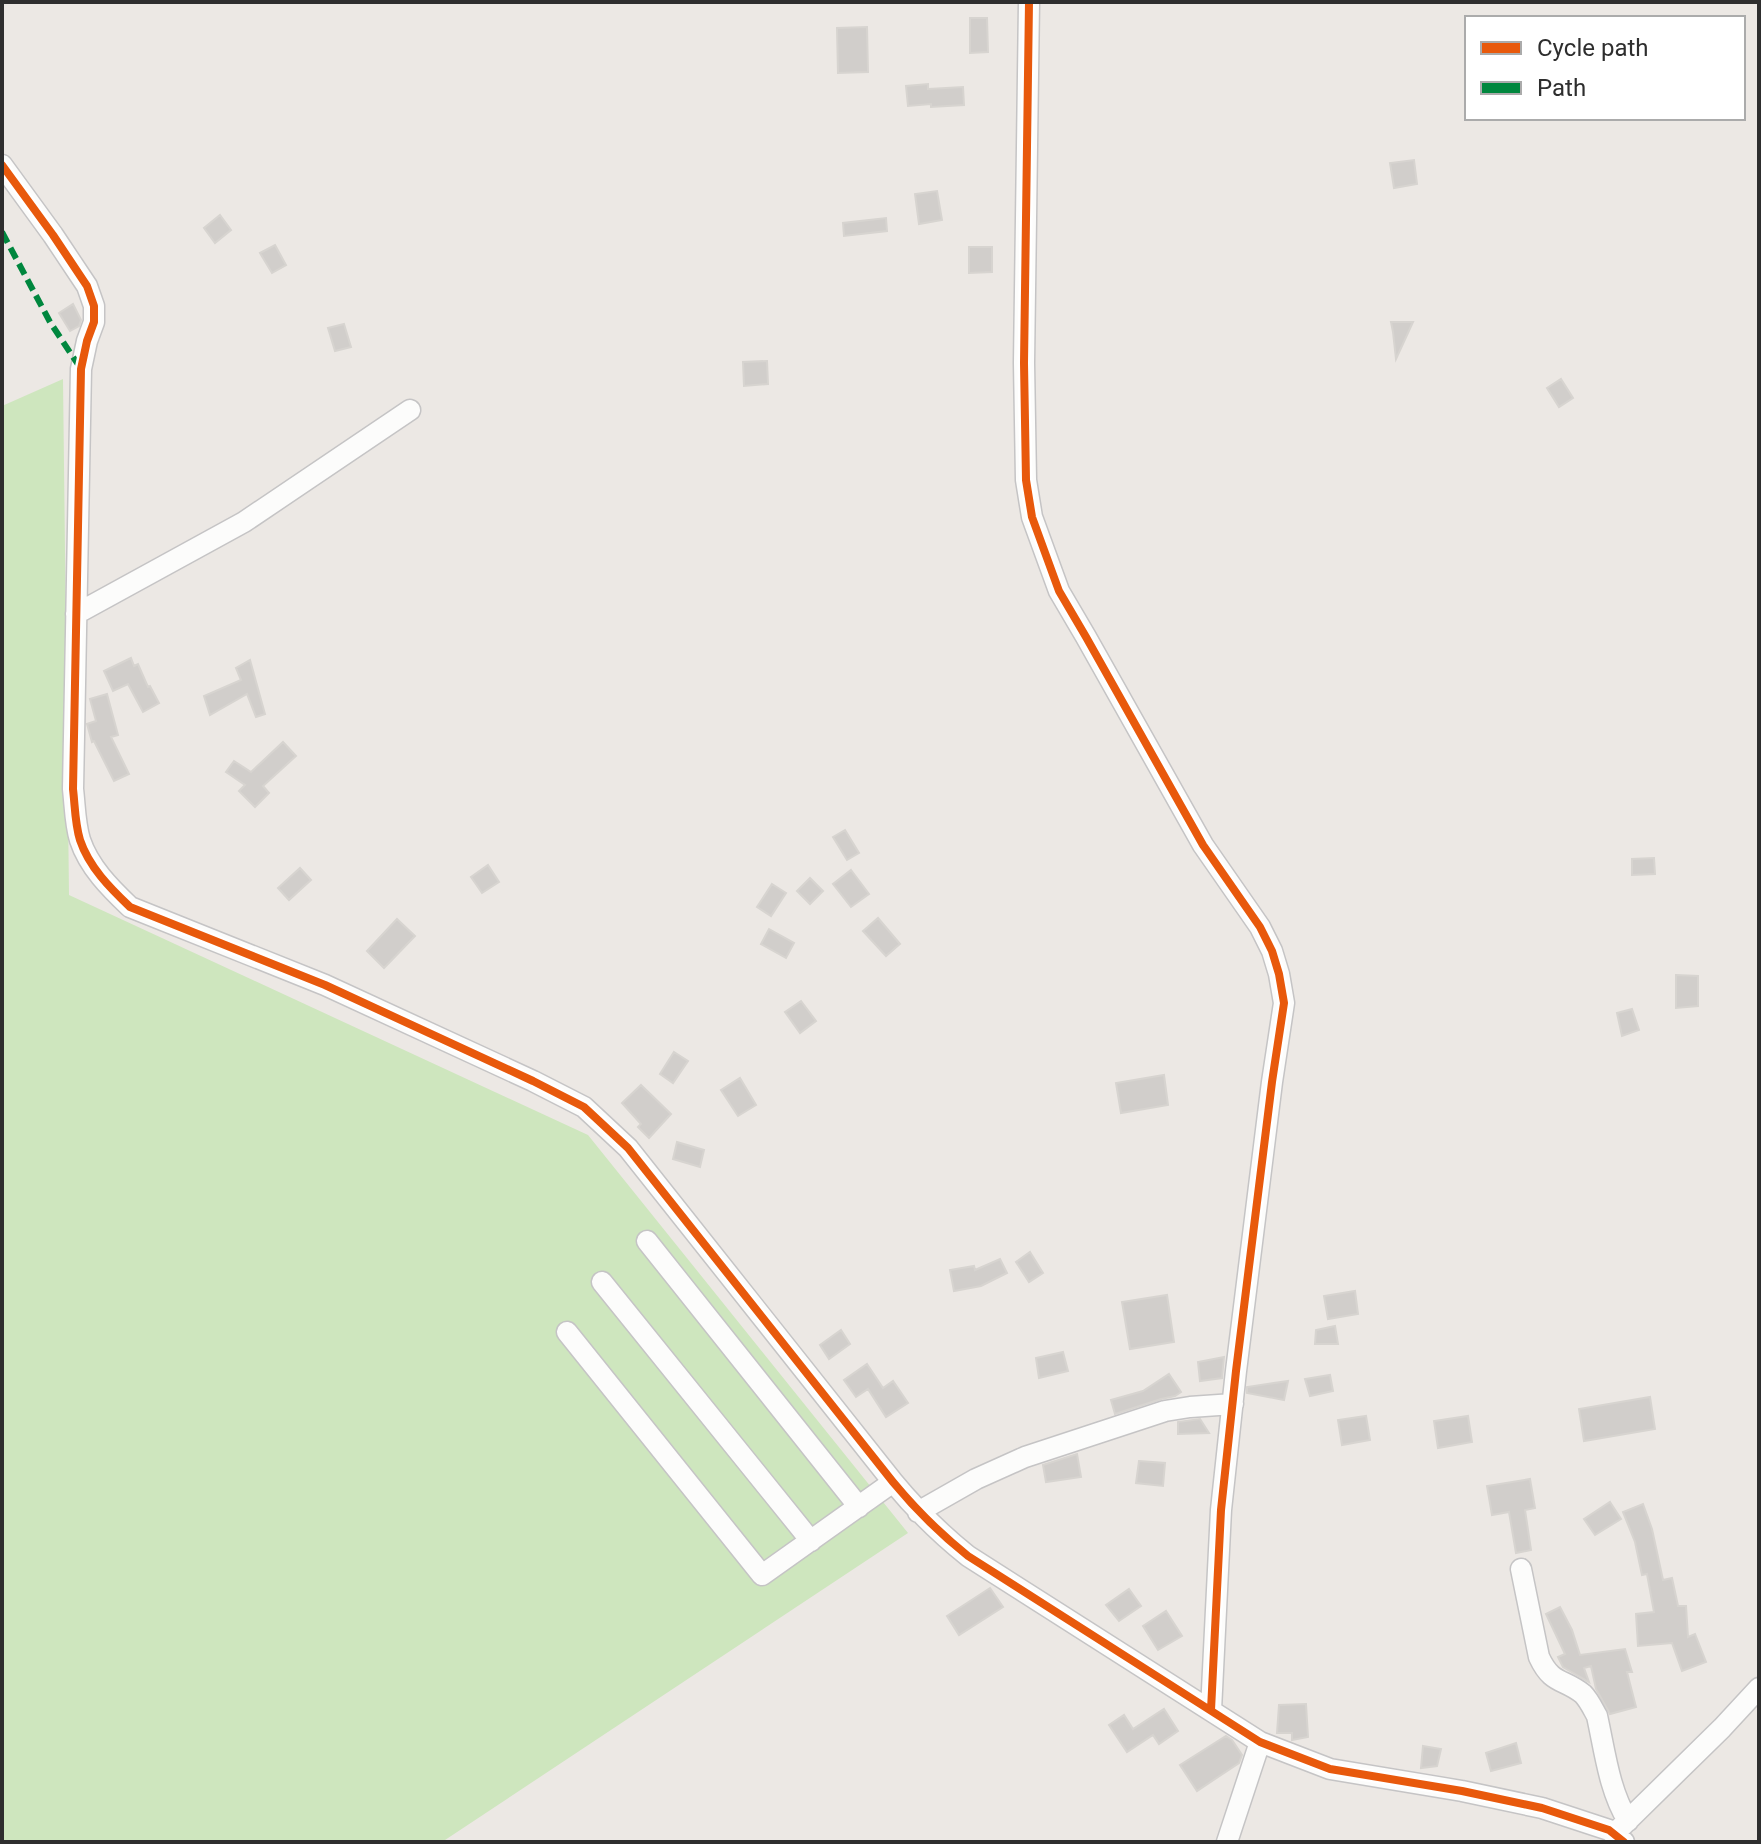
<svg xmlns="http://www.w3.org/2000/svg" width="1761" height="1844" viewBox="0 0 1761 1844" font-family="Roboto,sans-serif">
<style>
.green{fill:#cee6be}
.building{fill:#d1cecb;stroke:#d7d4d0;stroke-width:2}
.lines{fill:none;stroke-linecap:round;stroke-linejoin:round}
.minor-casing{stroke:#c5c4c5;stroke-width:23}
.minor{stroke:#fcfcfb;stroke-width:20}
.quiet{stroke:#00873e;stroke-width:6;stroke-dasharray:12 6;stroke-linecap:butt}
.cycleway-casing{stroke:#fff;stroke-width:13}
.cycleway{stroke:#e8590c;stroke-width:8}
</style>
<rect width="100%" height="100%" fill="#ece8e4"/>
<!-- green -->
<path class="green" d="M63 379 69 895 588 1135 908 1533 442 1842H2V406Z"/>
<!-- building -->
<path class="building" d="M970 18H987L988 52 970 53Z
M867 27 868 72 838 73 837 28Z
M928 84V89L963 87 964 105 931 107V104L908 106 906 86Z
M1414 160 1417 184 1394 188 1390 163Z
M937 191 942 220 919 224 915 194Z
M220 215 231 230 215 243 204 228Z
M886 218 887 231 844 236 843 223Z
M275 245 286 265 272 273 260 253Z
M969 247H992V272L969 273Z
M73 304 81 320 79 326 70 331 59 313Z
M1391 322H1413L1396 359 1393 332Z
M344 324 351 347 335 351 328 328Z
M767 361 768 384 744 386 743 362Z
M1561 379 1573 398 1559 407 1547 388Z
M131 658 134 666 138 664 148 687 150 686 159 703 143 712 128 684 113 691 104 671Z
M250 660 265 714 256 717 247 694 210 715 204 696 241 680 236 668Z
M107 694 118 735 111 737 129 774 114 781 94 741 92 742 87 724 96 721 90 699Z
M283 742 296 756 263 786 269 793 255 807 239 791 245 785 226 772 234 761 251 772Z
M845 830 859 853 847 860 833 837Z
M1654 858 1655 874 1632 875V859Z
M488 865 499 882 482 893 471 877Z
M300 868 311 880 289 900 278 888Z
M851 870 869 894 851 907 833 884Z
M810 878 823 891 810 904 797 891Z
M772 884 786 893 771 916 757 907Z
M878 918 900 944 886 956 863 931Z
M397 919 415 936 384 968 367 951Z
M769 929 794 943 786 958 761 944Z
M1676 975 1698 976V1006L1676 1008Z
M801 1001 816 1021 800 1033 785 1012Z
M1632 1009 1639 1030 1622 1036 1617 1013Z
M674 1052 688 1061 673 1083 660 1074Z
M1164 1075 1168 1105 1121 1113 1116 1083Z
M740 1078 756 1105 738 1116 721 1090Z
M641 1085 671 1114 649 1138 638 1127 641 1124 622 1103Z
M677 1142 704 1150 700 1167 673 1159Z
M1030 1252 1043 1273 1029 1282 1016 1262Z
M1000 1259 1007 1273 981 1286 954 1291 950 1270 974 1266 975 1270Z
M1355 1291 1358 1314 1328 1319 1324 1296Z
M1167 1295 1174 1342 1130 1349 1122 1302Z
M1335 1326 1338 1344H1315L1316 1330Z
M841 1330 850 1344 829 1359 820 1345Z
M1063 1352 1068 1371 1039 1378 1036 1358Z
M1224 1357 1222 1378 1200 1381 1198 1362Z
M867 1364 883 1388 893 1381 908 1403 886 1417 868 1389 856 1397 844 1380Z
M1169 1374 1181 1392 1175 1396 1161 1399 1115 1414 1111 1400 1143 1391Z
M1330 1375 1333 1391 1310 1396 1305 1379Z
M1288 1381 1284 1400 1247 1393V1387Z
M1650 1397 1655 1429 1584 1441 1579 1409Z
M1366 1416 1370 1440 1342 1445 1338 1420Z
M1468 1416 1472 1442 1438 1448 1434 1421Z
M1200 1419 1209 1433 1178 1434V1422Z
M1077 1454 1081 1477 1046 1482 1043 1465Z
M1139 1461 1165 1463 1163 1486 1136 1483Z
M1530 1479 1535 1508 1525 1510 1531 1550 1516 1553 1509 1512 1492 1515 1487 1486Z
M1610 1502 1621 1519 1595 1535 1584 1519Z
M1643 1504 1652 1529 1663 1580 1672 1578 1678 1606H1686L1688 1637 1695 1634 1706 1662 1682 1671 1672 1643 1638 1646 1636 1614 1654 1612 1647 1574 1642 1575 1635 1542 1623 1512Z
M990 1588 1003 1607 959 1635 947 1616Z
M1129 1589 1141 1606 1119 1621 1106 1605Z
M1560 1607 1572 1630 1580 1655 1625 1649 1632 1672H1627L1636 1707 1610 1714 1596 1689 1591 1666 1584 1668 1589 1682 1563 1667 1558 1657 1565 1654 1546 1614Z
M1166 1611 1182 1636 1158 1650 1143 1626Z
M1306 1704 1308 1737 1292 1740V1733H1277L1279 1705Z
M1164 1709 1178 1731 1159 1744 1153 1735 1127 1752 1109 1725 1124 1715 1133 1729Z
M1226 1736 1232 1740 1242 1755 1239 1763 1197 1791 1180 1765Z
M1516 1743 1521 1763 1491 1771 1486 1753Z
M1423 1746 1441 1749 1437 1766 1421 1768Z"/>
<g class="lines">
<defs>
<path id="minor" d="M1029 2 1024 363 1026 480 1032 517 1059 591 1086 637 1203 845 1260 927 1272 951 1279 974 1284 1003 1272 1082 1236 1371 1221 1510 1211 1710
M2 165 53 235 87 286 94 306V322L87 341 81 369 73 789C75 806 75 824 80 840 89 867 110 888 130 907L325 985 533 1081 584 1107 628 1148 893 1482C917 1511 938 1532 968 1556L1260 1742 1330 1769 1462 1791 1542 1808 1609 1830 1624 1842
M76 614 244 522 410 410
M647 1241 859 1507
M602 1282 811 1541
M567 1332 762 1575 893 1482
M918 1512 976 1479 1025 1457 1165 1411 1190 1407 1233 1404
M1521 1569 1539 1657C1552 1685 1563 1678 1583 1694 1589 1700 1593 1709 1597 1716 1605 1752 1609 1790 1628 1821
M1618 1830 1722 1728 1759 1688
M1227 1842 1260 1742"/>
</defs>
<!-- minor casing -->
<use href="#minor" class="minor-casing"/>
<!-- minor -->
<use href="#minor" class="minor"/>
<!-- quiet -->
<path class="quiet" d="M2 232 50 322 81 369"/>
<defs>
<path id="cycleway" d="M1029 2 1024 363 1026 480 1032 517 1059 591 1086 637 1203 845 1260 927 1272 951 1279 974 1284 1003 1272 1082 1236 1371 1221 1510 1211 1710
M2 165 53 235 87 286 94 306V322L87 341 81 369 73 789C75 806 75 824 80 840 89 867 110 888 130 907L325 985 533 1081 584 1107 628 1148 893 1482C917 1511 938 1532 968 1556L1260 1742 1330 1769 1462 1791 1542 1808 1609 1830 1624 1842"/>
</defs>
<!-- cycleway casing -->
<use href="#cycleway" class="cycleway-casing"/>
<!-- cycleway -->
<use href="#cycleway" class="cycleway"/>
</g>
<!-- border -->
<rect width="1761" height="1844" fill="none" stroke="#2e2e2e" stroke-width="8"/>
<!-- legend -->
<rect x="1465" y="16" width="280" height="104" fill="#ffffff" stroke="#ababab" stroke-width="2"/>
<rect x="1481" y="42" width="40" height="12" fill="#e8590c" stroke="#ababab" stroke-width="2"/>
<text x="1537" y="56" font-size="24" fill="#2e2e2e">Cycle path</text>
<rect x="1481" y="82" width="40" height="12" fill="#00873e" stroke="#ababab" stroke-width="2"/>
<text x="1537" y="96" font-size="24" fill="#2e2e2e">Path</text>
</svg>
